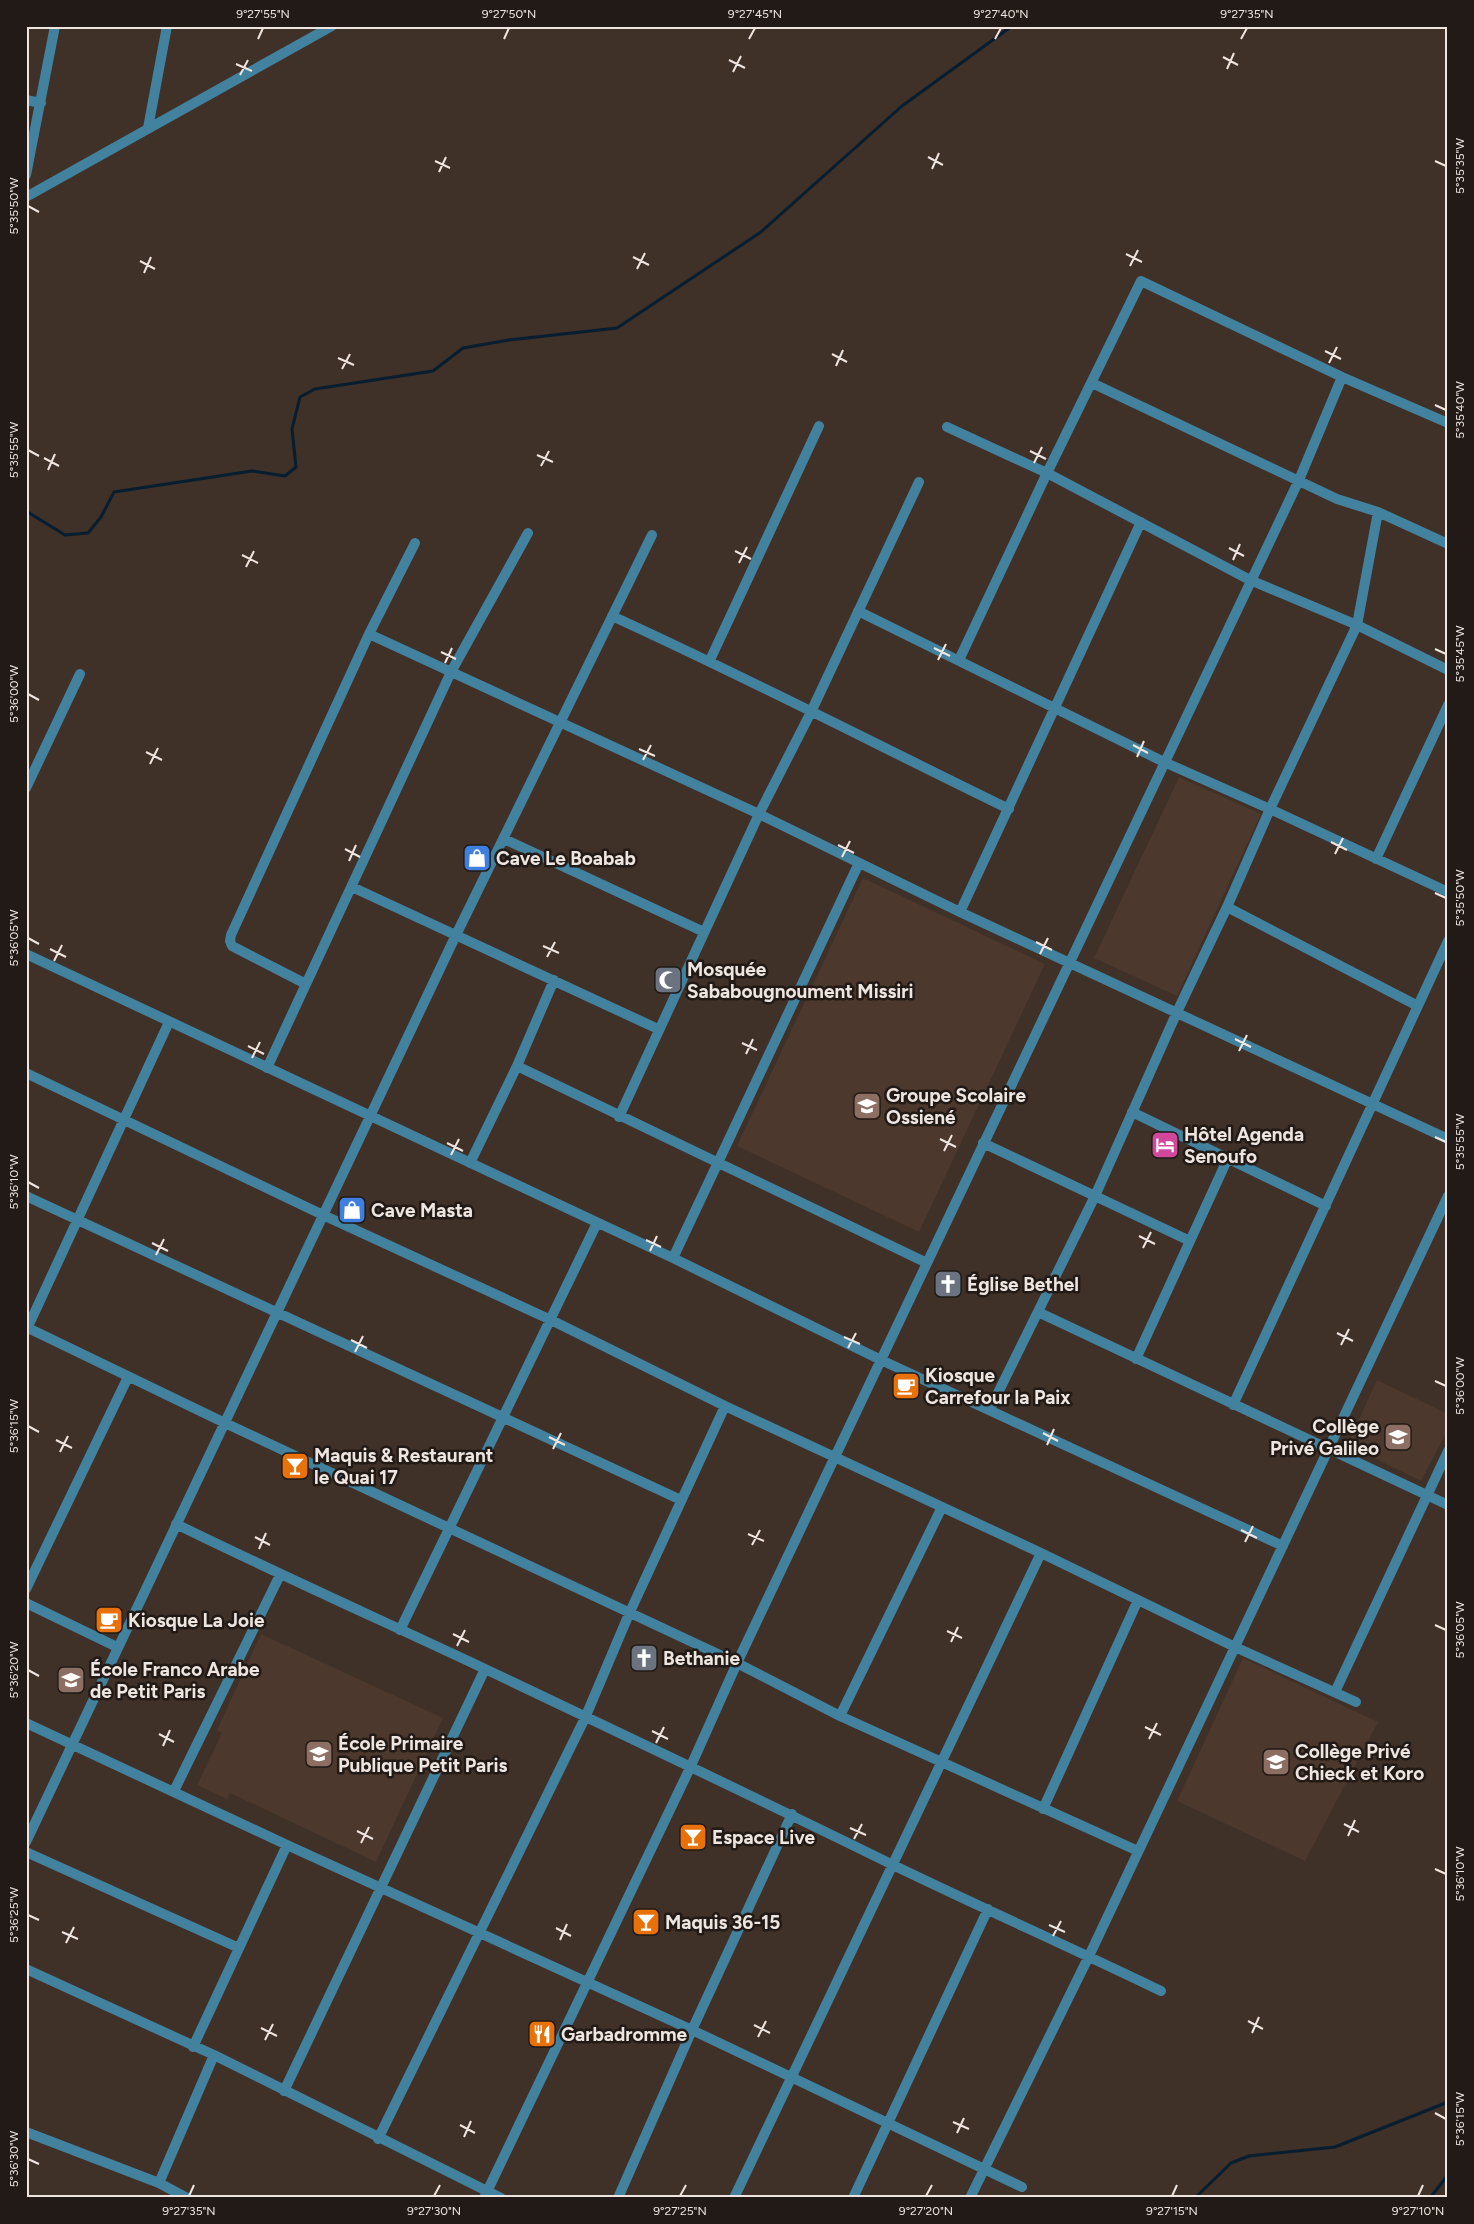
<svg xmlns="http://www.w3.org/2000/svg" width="1474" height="2224" viewBox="0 0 1474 2224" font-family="Figtree,sans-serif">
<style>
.built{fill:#4c382c}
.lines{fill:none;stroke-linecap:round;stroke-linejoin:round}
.stream{stroke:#061e2f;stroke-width:3}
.street{stroke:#42829e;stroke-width:10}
.ticks{fill:none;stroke:#efe5e0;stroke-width:2}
.labels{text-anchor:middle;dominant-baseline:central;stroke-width:5;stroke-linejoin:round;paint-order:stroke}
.poi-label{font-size:19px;font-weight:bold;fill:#efe5e0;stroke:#211a16;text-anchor:start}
.neatline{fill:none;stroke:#efe5e0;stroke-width:2}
.ticks-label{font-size:12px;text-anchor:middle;fill:#efe5e0}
</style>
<rect width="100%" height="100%" fill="#3f3028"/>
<!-- built -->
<path class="built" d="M1179 777 1261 814 1177 996 1094 958Z
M863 878 1045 964 919 1232 737 1146Z
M1377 1380 1448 1414V1429L1421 1481 1347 1445Z
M261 1634 443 1718 376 1862 230 1793 227 1799 197 1785 222 1733 217 1730Z
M1243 1658 1378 1722 1305 1861 1177 1801Z"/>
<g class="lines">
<!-- stream -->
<path class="stream" d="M1447 26 1448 27
M26 511 65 535 88 533 101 517 114 492 252 471 285 476 296 467 292 429 300 397 315 389 433 371 463 348 509 340 617 328 761 232 902 106 1012 26
M1448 2144V2164
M1195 2198 1231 2163 1249 2156 1335 2147 1448 2102
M1430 2198 1448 2175"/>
<!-- street -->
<path class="street" d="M26 100 41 103
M148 128 167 26
M26 175 55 26
M26 197 332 26
M1092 383 1337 499 1378 512 1448 544
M947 427 1047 473 1250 580 1357 625 1448 670
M858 611 1164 762 1270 809 1448 892
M612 616C746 677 877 745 1009 809
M369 634 759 814 960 912 1448 1139
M710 660 819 426
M959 660 1047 473 1141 281 1342 377 1448 423
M26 788 80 674
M504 839 704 932
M1376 859 1448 705
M352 887 658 1029
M1227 907 1418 1006
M960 912 1141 522
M26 954 673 1258 881 1360 1283 1546
M306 984 232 946 230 941 231 935 369 634 415 543
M517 1066 927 1263
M267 1068 451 672 528 533
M26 1073 323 1215 551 1320 725 1406 1041 1553 1235 1647 1356 1702
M1132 1112 1326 1206
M619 1117 759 814 811 712 919 482
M983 1143 1190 1241
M470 1163 517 1066 554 980
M26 1196 681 1500
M673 1258 859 863
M1038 1312 1448 1505
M26 1327 225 1423 737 1663 840 1716 1138 1851
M26 1331 169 1022
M1136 1359 1228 1158
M1233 1405 1448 941
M990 1409 1095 1196 1177 1012 1227 907 1270 809 1357 625 1378 512
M176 1524C278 1574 381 1620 483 1668 620 1733 757 1798 893 1865 982 1908 1072 1948 1161 1991
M26 1589 128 1377
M26 1603 117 1647
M400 1630 597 1223
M1335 1692 1448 1451
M840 1716 942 1507
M26 1723 287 1845 692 2030 1022 2187
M174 1791 280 1575
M1043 1809 1138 1600
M26 1842 456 935 652 535
M26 1852 239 1948
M26 1969 214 2055 501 2198
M193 2047 287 1845
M284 2091 485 1669
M26 2132 159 2183 187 2198
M378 2139 585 1718 629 1614 725 1406
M159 2183 214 2055
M484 2198 690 1768 737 1663 1299 480 1342 377
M618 2198 692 2030 792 1814
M734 2198 1041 1553
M853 2198 988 1909
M970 2198 1089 1956 1448 1196"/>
</g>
<!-- ticks -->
<path class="ticks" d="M258 39 263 28M504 39 509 28M749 39 755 28M995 39 1001 28M1241 39 1247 28M1223 57 1238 65M729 60 745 68M236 64 252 71M1227 69 1234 53M733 72 741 56M240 75 248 60M928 157 943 165M435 161 450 168M1435 161 1446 166M932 169 939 153M439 172 446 157M28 206 39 212M1126 254 1142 262M633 257 649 265M140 261 155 269M1130 266 1138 250M637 269 645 253M144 273 151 257M1325 351 1341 359M832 354 847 362M338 358 354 365M1329 363 1337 347M836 366 843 350M342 369 350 354M1435 405 1446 410M28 450 39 456M1030 451 1046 459M537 455 553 462M44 458 59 466M1034 463 1042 447M541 466 549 451M48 470 55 454M1229 548 1244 556M735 551 751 559M242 555 258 563M1233 560 1240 544M739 563 747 547M246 567 254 551M934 648 950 656M1435 649 1446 654M441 652 456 659M938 660 946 644M445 663 452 648M28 694 39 700M1133 745 1148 753M639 749 655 756M146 752 162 760M1137 757 1144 741M643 760 651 745M150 764 158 748M1331 842 1347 850M838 845 854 853M345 849 360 857M1335 854 1343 838M842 857 850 841M349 861 356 845M1435 893 1446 898M28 938 39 944M1036 942 1052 950M543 946 559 953M50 949 66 957M1040 954 1048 938M547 957 555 942M54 961 62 945M1235 1039 1251 1047M742 1043 757 1050M248 1046 264 1054M1239 1051 1247 1035M746 1054 753 1039M252 1058 260 1042M1435 1137 1446 1142M940 1139 956 1147M447 1143 463 1151M944 1151 952 1135M451 1155 459 1139M28 1182 39 1188M1139 1236 1155 1244M646 1240 661 1247M152 1243 168 1251M1143 1248 1151 1232M650 1251 657 1236M156 1255 164 1239M1337 1333 1353 1341M844 1337 860 1344M351 1340 367 1348M1341 1345 1349 1329M848 1348 856 1333M355 1352 363 1336M1435 1381 1446 1386M28 1426 39 1432M1043 1433 1058 1441M549 1437 565 1445M56 1440 72 1448M1047 1445 1054 1429M553 1449 561 1433M60 1452 68 1436M1241 1530 1257 1538M748 1534 764 1541M255 1537 270 1545M1245 1542 1253 1526M752 1545 760 1530M259 1549 266 1533M1435 1625 1446 1630M947 1631 962 1638M453 1634 469 1642M951 1642 958 1627M457 1646 465 1630M28 1670 39 1676M1145 1727 1161 1735M652 1731 668 1739M159 1734 174 1742M1149 1739 1157 1723M656 1743 664 1727M163 1746 170 1730M1344 1824 1359 1832M850 1828 866 1835M357 1831 373 1839M1348 1836 1355 1820M854 1839 862 1824M361 1843 369 1827M1435 1869 1446 1874M28 1915 39 1920M1049 1925 1065 1932M556 1928 571 1936M62 1932 78 1939M1053 1936 1061 1921M560 1940 567 1924M66 1943 74 1927M1248 2021 1263 2029M754 2025 770 2033M261 2028 277 2036M1252 2033 1259 2017M758 2037 766 2021M265 2040 273 2024M1435 2113 1446 2119M953 2122 969 2129M460 2125 475 2133M957 2133 964 2118M464 2137 471 2121M28 2159 39 2164M189 2196 194 2185M434 2196 440 2185M680 2196 686 2185M926 2196 932 2185M1172 2196 1177 2185M1418 2196 1423 2185"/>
<!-- icons -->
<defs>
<symbol id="shop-square" viewBox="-11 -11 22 22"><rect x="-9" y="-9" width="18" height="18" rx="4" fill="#3f7fe0" stroke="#211a16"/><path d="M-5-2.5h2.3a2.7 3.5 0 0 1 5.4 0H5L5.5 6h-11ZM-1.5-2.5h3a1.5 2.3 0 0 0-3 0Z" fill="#fff"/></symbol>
<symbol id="mosque-square" viewBox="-11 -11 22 22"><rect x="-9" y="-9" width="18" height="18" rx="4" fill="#6b7280" stroke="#211a16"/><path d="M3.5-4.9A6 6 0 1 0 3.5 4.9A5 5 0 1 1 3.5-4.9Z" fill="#fff"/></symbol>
<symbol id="school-square" viewBox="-11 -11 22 22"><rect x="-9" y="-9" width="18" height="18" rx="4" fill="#8d6e63" stroke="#211a16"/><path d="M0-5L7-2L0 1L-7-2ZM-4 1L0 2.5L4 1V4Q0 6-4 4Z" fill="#fff"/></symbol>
<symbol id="hotel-square" viewBox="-11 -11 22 22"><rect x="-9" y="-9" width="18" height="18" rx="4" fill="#d1479c" stroke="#211a16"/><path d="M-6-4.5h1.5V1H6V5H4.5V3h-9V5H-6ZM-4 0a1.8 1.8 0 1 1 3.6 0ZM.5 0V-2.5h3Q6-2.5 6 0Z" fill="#fff"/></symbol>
<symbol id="church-square" viewBox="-11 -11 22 22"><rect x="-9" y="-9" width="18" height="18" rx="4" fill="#6b7280" stroke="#211a16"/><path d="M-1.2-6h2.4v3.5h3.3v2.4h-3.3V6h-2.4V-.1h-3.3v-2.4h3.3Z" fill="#fff"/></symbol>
<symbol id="cafe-square" viewBox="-11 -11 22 22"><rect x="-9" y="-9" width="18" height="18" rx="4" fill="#e8710a" stroke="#211a16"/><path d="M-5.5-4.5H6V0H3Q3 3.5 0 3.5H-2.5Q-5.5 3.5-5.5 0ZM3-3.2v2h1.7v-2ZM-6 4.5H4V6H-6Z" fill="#fff"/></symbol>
<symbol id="bar-square" viewBox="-11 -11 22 22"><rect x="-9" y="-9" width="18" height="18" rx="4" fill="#e8710a" stroke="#211a16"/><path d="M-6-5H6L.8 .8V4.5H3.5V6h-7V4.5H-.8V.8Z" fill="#fff"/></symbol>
<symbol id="restaurant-square" viewBox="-11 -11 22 22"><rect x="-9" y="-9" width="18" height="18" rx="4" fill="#e8710a" stroke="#211a16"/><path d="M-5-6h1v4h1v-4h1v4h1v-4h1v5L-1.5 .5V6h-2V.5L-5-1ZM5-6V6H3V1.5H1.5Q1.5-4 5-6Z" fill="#fff"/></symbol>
</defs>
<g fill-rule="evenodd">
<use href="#shop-square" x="461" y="842" width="32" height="32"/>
<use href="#mosque-square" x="652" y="964" width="32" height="32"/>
<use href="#school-square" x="851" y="1090" width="32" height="32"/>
<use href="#hotel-square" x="1149" y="1129" width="32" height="32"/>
<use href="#shop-square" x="336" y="1194" width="32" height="32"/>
<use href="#church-square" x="932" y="1268" width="32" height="32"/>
<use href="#cafe-square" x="890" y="1370" width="32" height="32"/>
<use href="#school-square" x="1382" y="1421" width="32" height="32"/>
<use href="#bar-square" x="279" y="1450" width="32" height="32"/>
<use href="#cafe-square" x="93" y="1604" width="32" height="32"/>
<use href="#church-square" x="628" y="1642" width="32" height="32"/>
<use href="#school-square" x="55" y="1664" width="32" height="32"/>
<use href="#school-square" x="303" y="1738" width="32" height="32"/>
<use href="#school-square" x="1260" y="1746" width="32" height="32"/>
<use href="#bar-square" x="677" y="1821" width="32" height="32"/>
<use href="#bar-square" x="630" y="1906" width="32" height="32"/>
<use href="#restaurant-square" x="526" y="2018" width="32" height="32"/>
</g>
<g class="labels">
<!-- poi labels -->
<g class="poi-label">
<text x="496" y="858">Cave Le Boabab</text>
<text x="687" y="969">Mosquée<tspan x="687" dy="22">Sababougnoument Missiri</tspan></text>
<text x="886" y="1095">Groupe Scolaire<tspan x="886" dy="22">Ossiené</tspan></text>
<text x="1184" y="1134">Hôtel Agenda<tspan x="1184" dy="22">Senoufo</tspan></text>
<text x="371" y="1210">Cave Masta</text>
<text x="967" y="1284">Église Bethel</text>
<text x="925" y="1375">Kiosque<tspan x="925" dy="22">Carrefour la Paix</tspan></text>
<text x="1379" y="1426" text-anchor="end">Collège<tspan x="1379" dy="22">Privé Galileo</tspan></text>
<text x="314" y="1455">Maquis &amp; Restaurant<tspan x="314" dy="22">le Quai 17</tspan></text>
<text x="128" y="1620">Kiosque La Joie</text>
<text x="663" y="1658">Bethanie</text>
<text x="90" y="1669">École Franco Arabe<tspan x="90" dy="22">de Petit Paris</tspan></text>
<text x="338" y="1743">École Primaire<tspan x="338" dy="22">Publique Petit Paris</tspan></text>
<text x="1295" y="1751">Collège Privé<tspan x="1295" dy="22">Chieck et Koro</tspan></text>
<text x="712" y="1837">Espace Live</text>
<text x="665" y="1922">Maquis 36-15</text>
<text x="561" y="2034">Garbadromme</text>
</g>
</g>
<!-- border -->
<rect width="1474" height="2224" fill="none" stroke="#211a16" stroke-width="55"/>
<rect x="28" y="28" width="1418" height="2168" class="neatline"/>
<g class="ticks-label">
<text x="263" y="18">9°27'55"N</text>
<text x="509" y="18">9°27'50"N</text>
<text x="755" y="18">9°27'45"N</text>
<text x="1001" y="18">9°27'40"N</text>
<text x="1247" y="18">9°27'35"N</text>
<text transform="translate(1460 166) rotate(-90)" y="4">5°35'35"W</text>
<text transform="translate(14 206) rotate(-90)" y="4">5°35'50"W</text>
<text transform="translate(1460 410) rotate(-90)" y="4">5°35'40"W</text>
<text transform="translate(14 450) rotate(-90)" y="4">5°35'55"W</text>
<text transform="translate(1460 654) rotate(-90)" y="4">5°35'45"W</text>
<text transform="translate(14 694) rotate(-90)" y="4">5°36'00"W</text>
<text transform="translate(1460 898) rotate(-90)" y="4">5°35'50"W</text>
<text transform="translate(14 938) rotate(-90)" y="4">5°36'05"W</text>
<text transform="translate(1460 1142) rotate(-90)" y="4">5°35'55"W</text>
<text transform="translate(14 1182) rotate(-90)" y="4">5°36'10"W</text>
<text transform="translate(1460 1386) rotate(-90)" y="4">5°36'00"W</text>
<text transform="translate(14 1426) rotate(-90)" y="4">5°36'15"W</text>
<text transform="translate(1460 1630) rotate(-90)" y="4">5°36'05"W</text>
<text transform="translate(14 1670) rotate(-90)" y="4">5°36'20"W</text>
<text transform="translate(1460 1874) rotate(-90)" y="4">5°36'10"W</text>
<text transform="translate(14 1915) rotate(-90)" y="4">5°36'25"W</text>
<text transform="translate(1460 2119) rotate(-90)" y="4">5°36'15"W</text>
<text transform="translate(14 2159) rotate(-90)" y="4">5°36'30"W</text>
<text x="189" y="2215">9°27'35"N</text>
<text x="434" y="2215">9°27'30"N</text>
<text x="680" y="2215">9°27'25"N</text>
<text x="926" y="2215">9°27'20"N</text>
<text x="1172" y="2215">9°27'15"N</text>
<text x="1418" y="2215">9°27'10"N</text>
</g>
</svg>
